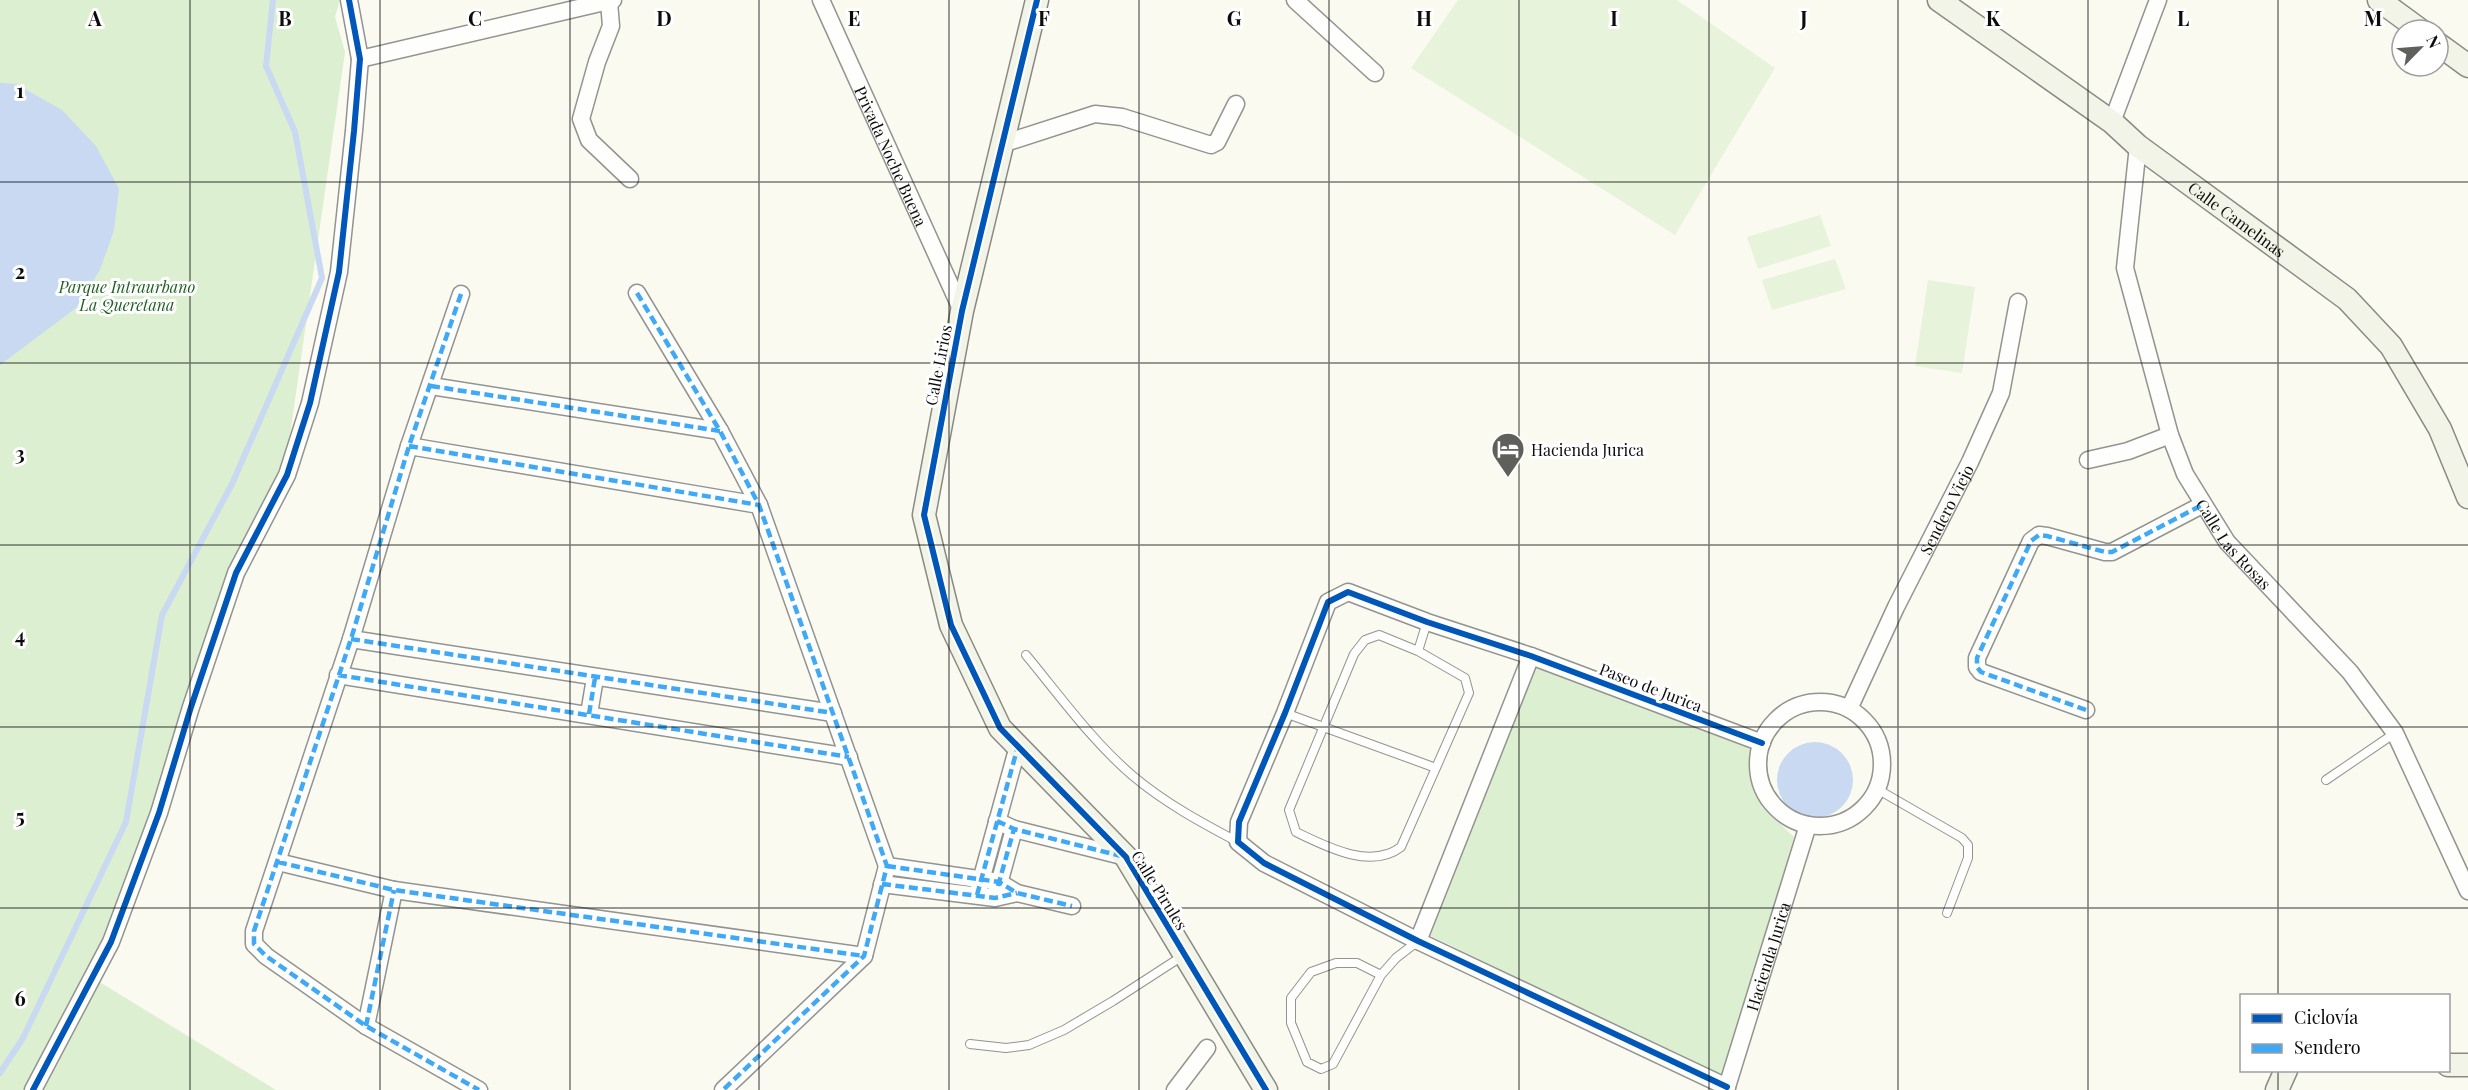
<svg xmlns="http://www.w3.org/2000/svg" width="2468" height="1090" viewBox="0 0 2468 1090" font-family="'Playfair Display',serif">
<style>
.green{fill:#dcefd1}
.pitch{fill:#e7f3db}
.water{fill:#c8d9f1}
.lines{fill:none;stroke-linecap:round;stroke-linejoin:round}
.stream{stroke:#c8d9f1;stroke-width:6}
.lane-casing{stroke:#93938f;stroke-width:10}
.street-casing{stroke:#93938f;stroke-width:19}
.secondary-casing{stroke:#8a8a85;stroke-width:25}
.lane{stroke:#fefefd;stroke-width:8}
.street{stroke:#fefefd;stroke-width:16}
.secondary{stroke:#f2f4e8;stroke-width:22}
.quiet{stroke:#3fa9f5;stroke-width:4.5;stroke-dasharray:9 4.5;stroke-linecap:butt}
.cycleway-casing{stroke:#fff;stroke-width:10}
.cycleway{stroke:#0057b8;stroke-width:6}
.grid{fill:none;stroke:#0c0c0c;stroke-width:1.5;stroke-opacity:0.55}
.labels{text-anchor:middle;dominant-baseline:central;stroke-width:6;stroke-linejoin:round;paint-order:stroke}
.street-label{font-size:16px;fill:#0c0c0c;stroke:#fff}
.park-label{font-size:16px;font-style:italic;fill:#205f23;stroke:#fff}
.poi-label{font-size:16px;fill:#0c0c0c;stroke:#fff;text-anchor:start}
.grid-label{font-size:20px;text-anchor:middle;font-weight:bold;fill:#0c0c0c;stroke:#fff;stroke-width:6;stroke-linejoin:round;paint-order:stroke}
</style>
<rect width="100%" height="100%" fill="#fafaf0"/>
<!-- green -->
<path class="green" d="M0 0H340L335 17 345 52 289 442 215 638 93 978 276 1090H0Z
M1535 667 1749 748 1762 807 1794 837 1724 1077 1429 935Z"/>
<!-- pitch -->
<path class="pitch" d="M1458 0H1677L1775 68 1675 235 1411 68Z
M1820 215 1831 246 1758 269 1747 237Z
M1835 259 1846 289 1772 310 1762 280Z
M1928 280 1975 287 1962 373 1915 366Z"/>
<!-- water -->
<path class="water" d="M0 83 16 84 62 110 96 146 119 189 114 230 100 270 76 308 0 365Z
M1777 780a38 38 0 1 1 76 0a38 38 0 1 1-76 0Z"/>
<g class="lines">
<!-- stream -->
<path class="stream" d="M0 1073 23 1038 126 822 162 615 232 484 322 278 295 132 266 66 273 0"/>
<defs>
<path id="lane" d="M1379 635 1418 651 1465 678 1469 693 1401 847C1371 870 1327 847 1296 832L1289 810 1354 654 1365 640Z
M1418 651 1427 622
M1026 655C1060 696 1092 741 1133 776 1165 803 1202 823 1238 842
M1285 713 1436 768
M2326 780 2395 733
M1877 789 1962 838 1968 845V858L1947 913
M1381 975 1357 963H1336L1311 972 1291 998V1023L1307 1062 1321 1069 1333 1064 1381 975 1396 958 1418 941
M970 1044 1006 1048 1029 1045 1064 1030 1113 1001 1184 955"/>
<g id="street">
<path id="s1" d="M821 0 962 311"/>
<path d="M1295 0 1375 73"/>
<path d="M609 2 611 26 597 62 581 119 589 140 630 179"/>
<path d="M360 59 613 0"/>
<path d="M2112 122 2158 0"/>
<path d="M1002 144 1095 114 1122 117 1211 145 1217 142 1236 104"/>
<path id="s2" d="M2138 146 2125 268 2170 435 2185 474 2227 542 2350 672 2395 733 2468 891"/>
<path d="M637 293 720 431 759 505 887 866 864 956 723 1090"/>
<path d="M461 294 409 446 351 639 254 931V944L266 956 366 1026 479 1090"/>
<path d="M431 386 720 431"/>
<path d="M409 446 759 505"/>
<path d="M2088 460 2128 451 2170 435"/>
<path d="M351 639 833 713"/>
<path d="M338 675 849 757"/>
<circle cx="1820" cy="764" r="62"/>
<path id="s3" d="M1849 709 1896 607 1970 462 2001 393 2018 302"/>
<path d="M2086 710 1981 672 1977 667V658L2031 541 2039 535 2047 536 2105 552H2112L2202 505"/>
<path d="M589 714 595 678"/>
<path d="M997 821 1014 829 1126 857"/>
<path d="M278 862 394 890 864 956"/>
<path d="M887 866 999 882 1017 893 1072 906"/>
<path d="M882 884 995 898 1017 893"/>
<path d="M997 891 1014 829"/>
<path d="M977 895 1018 746"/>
<path d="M1418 941 1531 656"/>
<path d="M366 1026 394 890"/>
<path d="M1727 1087 1418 941 1264 863 1238 842 1239 822 1285 713 1328 602 1348 592 1427 622 1531 656 1762 743"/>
<path d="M33 1090 111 942 159 813 191 707 236 573 287 475 310 403 339 272 354 131 360 59 349 0"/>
<path d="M1175 1090 1207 1048"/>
<path id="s4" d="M1726 1090 1808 825"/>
</g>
<g id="secondary">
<path d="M1037 0 962 311 924 515 951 625 1000 728 1126 857 1266 1090"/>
<path id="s5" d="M1939 0 2112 122 2138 146 2347 299 2391 346 2440 429 2468 497"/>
<path d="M2379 0 2420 30"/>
<path d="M2438 44 2468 66"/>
<path d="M2448 1065H2468"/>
<path d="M2277 1090 2286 1070"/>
</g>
</defs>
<!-- lane casing -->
<use href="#lane" class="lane-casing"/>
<!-- street casing -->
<use href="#street" class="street-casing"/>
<!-- secondary casing -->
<use href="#secondary" class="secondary-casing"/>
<!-- lane -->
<use href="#lane" class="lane"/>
<!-- street -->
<use href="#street" class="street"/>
<!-- secondary -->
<use href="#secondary" class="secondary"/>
<!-- quiet -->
<path class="quiet" d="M637 293 720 431 759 505 887 866 864 956 723 1090
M461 294 409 446 351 639 254 931V944L266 956 366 1026 479 1090
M431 386 720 431
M409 446 759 505
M351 639 833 713
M338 675 849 757
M2086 710 1981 672 1977 667V658L2031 541 2039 535 2047 536 2105 552H2112L2202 505
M589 714 595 678
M997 821 1014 829 1121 856
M278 862 394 890 864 956
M887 866 999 882 1017 893 1072 906
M882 884 995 898 1017 893
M998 886 1014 829
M977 895 1018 746
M366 1026 394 890"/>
<defs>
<path id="cycleway" d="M1037 0 962 311 924 515 951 625 1000 728 1126 857 1266 1090
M1727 1087 1418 941 1264 863 1238 842 1239 822 1285 713 1328 602 1348 592 1427 622 1531 656 1762 743
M33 1090 111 942 159 813 191 707 236 573 287 475 310 403 339 272 354 131 360 59 349 0"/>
</defs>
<!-- cycleway casing -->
<use href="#cycleway" class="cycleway-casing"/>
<!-- cycleway -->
<use href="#cycleway" class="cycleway"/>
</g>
<!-- grid -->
<path class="grid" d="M190 0V1090M380 0V1090M570 0V1090M759 0V1090M949 0V1090M1139 0V1090M1329 0V1090M1519 0V1090M1709 0V1090M1898 0V1090M2088 0V1090M2278 0V996M0 182H2468M0 363H2468M0 545H2468M0 727H2468M0 908H2468M2278 1070V1090"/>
<!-- icons -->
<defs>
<symbol id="hotel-pin" viewBox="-11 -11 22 30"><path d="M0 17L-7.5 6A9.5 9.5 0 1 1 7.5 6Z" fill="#5f5f5c" stroke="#fff"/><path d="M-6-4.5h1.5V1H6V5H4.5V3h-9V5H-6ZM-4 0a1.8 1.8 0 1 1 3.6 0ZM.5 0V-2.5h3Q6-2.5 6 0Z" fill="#fff"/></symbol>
</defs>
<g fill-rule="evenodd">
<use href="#hotel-pin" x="1489" y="430" width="38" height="52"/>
</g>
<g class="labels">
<!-- street labels -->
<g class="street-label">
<text stroke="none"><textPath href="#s1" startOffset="171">Privada Noche Buena</textPath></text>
<text stroke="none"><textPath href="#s5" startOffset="370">Calle Camelinas</textPath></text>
<text transform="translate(938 365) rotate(-79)">Calle Lirios</text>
<text stroke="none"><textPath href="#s3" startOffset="222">Sendero Viejo</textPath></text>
<text stroke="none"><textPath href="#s2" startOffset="423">Calle Las Rosas</textPath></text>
<text transform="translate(1651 687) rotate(21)">Paseo de Jurica</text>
<text transform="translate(1160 890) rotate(58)">Calle Pirules</text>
<text stroke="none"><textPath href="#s4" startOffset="140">Hacienda Jurica</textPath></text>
</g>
<!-- park labels -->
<g class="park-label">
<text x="127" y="286">Parque Intraurbano<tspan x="127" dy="18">La Queretana</tspan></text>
</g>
<!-- poi labels -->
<g class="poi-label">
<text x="1531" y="449">Hacienda Jurica</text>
</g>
</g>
<g class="grid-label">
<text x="95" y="26">A</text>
<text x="285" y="26">B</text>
<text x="475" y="26">C</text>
<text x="664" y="26">D</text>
<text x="854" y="26">E</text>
<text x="1044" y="26">F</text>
<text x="1234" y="26">G</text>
<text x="1424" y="26">H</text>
<text x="1614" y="26">I</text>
<text x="1804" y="26">J</text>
<text x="1993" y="26">K</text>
<text x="2183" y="26">L</text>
<text x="2373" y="26">M</text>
<text x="20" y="98">1</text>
<text x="20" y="279">2</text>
<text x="20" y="461">3</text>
<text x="20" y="643">4</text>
<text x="20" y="824">5</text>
<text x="20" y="1006">6</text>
</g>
<!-- legend -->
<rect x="2240" y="994" width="210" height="78" fill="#ffffff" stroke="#9e9e9e" stroke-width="1.5"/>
<rect x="2252" y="1014" width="30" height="9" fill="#0057b8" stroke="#9e9e9e" stroke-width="1.5"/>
<text x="2294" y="1024" font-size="18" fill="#0c0c0c">Ciclovía</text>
<rect x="2252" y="1044" width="30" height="9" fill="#3fa9f5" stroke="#9e9e9e" stroke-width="1.5"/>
<text x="2294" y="1054" font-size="18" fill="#0c0c0c">Sendero</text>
<!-- north arrow -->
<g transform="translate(2420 48) rotate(65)"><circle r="28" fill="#ffffff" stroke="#9e9e9e" stroke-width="1.5"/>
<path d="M0-4.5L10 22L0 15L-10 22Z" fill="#5f5f5c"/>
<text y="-9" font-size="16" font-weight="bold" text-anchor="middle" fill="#0c0c0c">N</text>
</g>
</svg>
